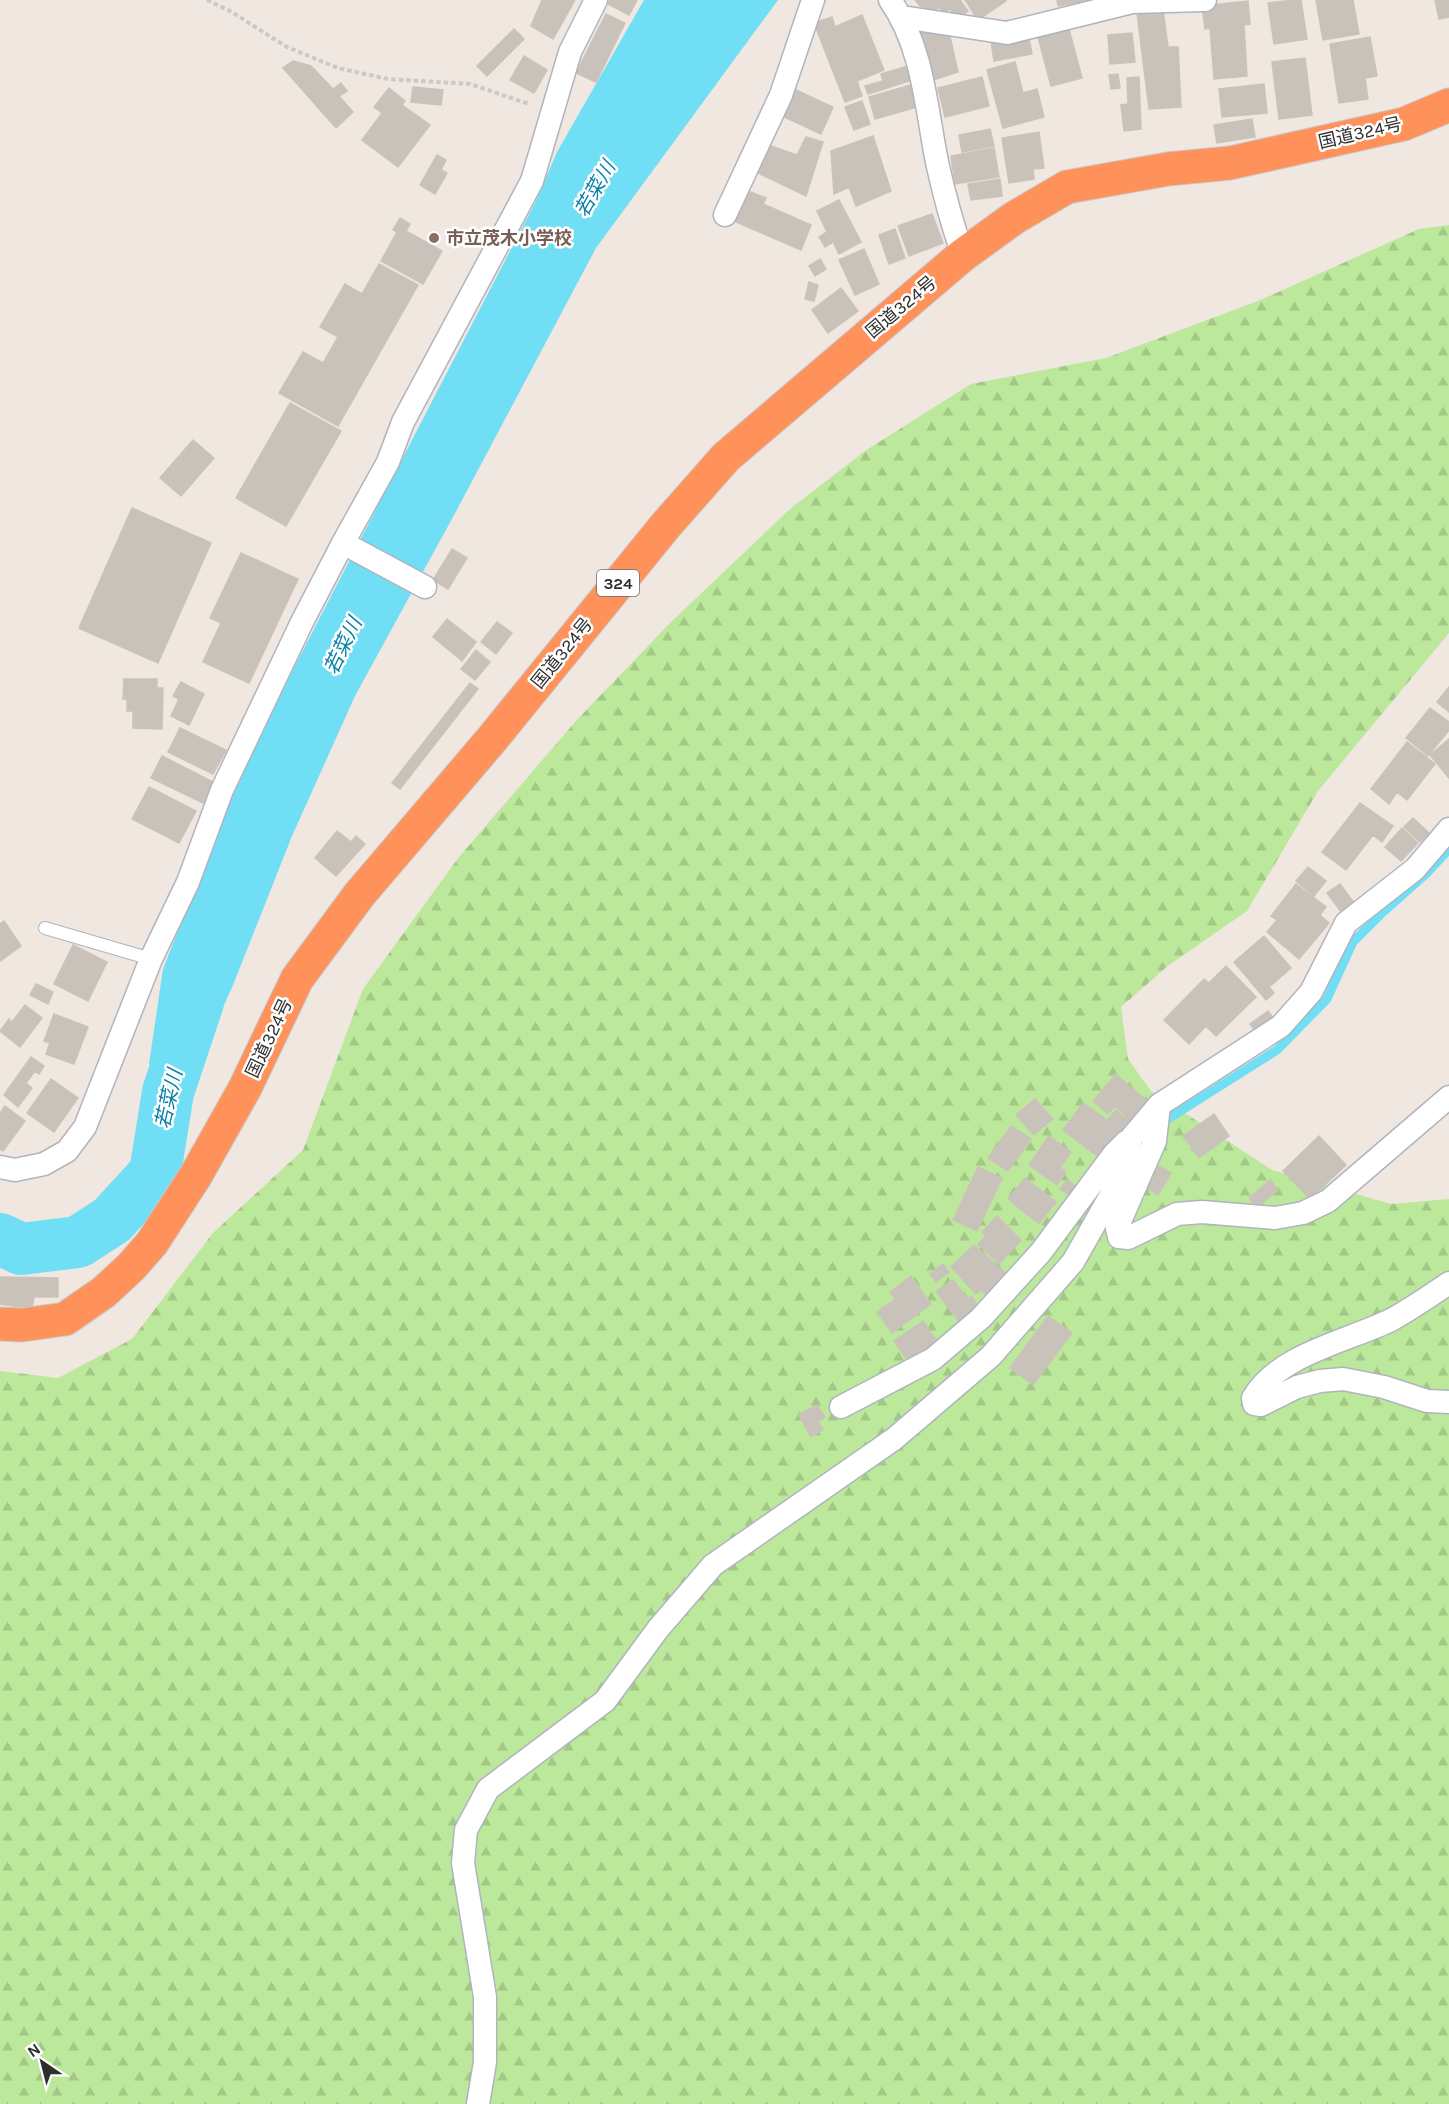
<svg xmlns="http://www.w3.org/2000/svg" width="1449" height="2104" viewBox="0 0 1449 2104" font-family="Karla,'Noto Sans JP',sans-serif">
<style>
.forest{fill:url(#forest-firs)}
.water{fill:#70def5}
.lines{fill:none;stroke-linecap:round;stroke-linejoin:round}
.stream{stroke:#70def5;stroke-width:9}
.river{stroke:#70def5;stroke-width:52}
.building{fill:#c8c2bb;stroke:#cbc3b9;stroke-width:1.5}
.lane-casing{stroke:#b0b4be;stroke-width:14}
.street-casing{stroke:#b0b4be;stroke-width:25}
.highway-casing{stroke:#c9c9c9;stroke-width:35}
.path{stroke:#c9c9c9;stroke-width:4;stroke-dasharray:4.5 3;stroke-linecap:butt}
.lane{stroke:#fff;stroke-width:12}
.street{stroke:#fff;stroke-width:22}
.highway{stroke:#ff925b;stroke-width:33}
.education-dot{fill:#8d6e63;stroke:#fff;stroke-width:2}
.labels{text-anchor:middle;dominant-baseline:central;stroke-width:5;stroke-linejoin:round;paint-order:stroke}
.shield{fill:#fff;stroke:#6d6d6d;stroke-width:1.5}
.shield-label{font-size:16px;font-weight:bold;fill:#2e2e2e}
.street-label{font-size:18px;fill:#2e2e2e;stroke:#fff}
.education-label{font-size:18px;font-weight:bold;fill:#785e54;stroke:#fff;text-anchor:start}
.water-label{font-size:20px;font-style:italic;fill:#0780a8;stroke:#fff}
</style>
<defs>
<pattern id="forest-firs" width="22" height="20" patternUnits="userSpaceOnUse" patternTransform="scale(1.5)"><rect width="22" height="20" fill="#bce89b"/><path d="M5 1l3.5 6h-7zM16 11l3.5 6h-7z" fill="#a2c786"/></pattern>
</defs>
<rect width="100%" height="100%" fill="#efe7e0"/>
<!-- forest -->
<path class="forest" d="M1449 225V633L1318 791 1247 911 1169 965 1121 1007 1128 1059 1151 1091 1272 1170 1391 1204 1449 1199V2104H0V1371L58 1378 132 1339 213 1233 303 1150 363 989 459 857 575 722 671 622 790 509 865 451 971 384 1106 358 1258 301 1419 229Z"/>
<!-- water -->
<path class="water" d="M644 0H778L596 248 453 517 355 696 292 836 233 985 192 1077 149 1064 163 969 244 764 537 199 557 152Z"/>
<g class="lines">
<!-- stream -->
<path class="stream" d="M1160 1124 1277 1050 1327 999 1353 942 1381 914 1426 874 1449 849"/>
<!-- river -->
<path class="river" d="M0 1239 21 1249 78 1242 112 1220 155 1173 168 1092 198 1002"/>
</g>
<!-- building -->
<path class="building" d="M542 0H575L553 39 531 26Z
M610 0H637L629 15 608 4Z
M915 0H960L968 11 957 19 950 9 944 13 939 7 934 12 920 6Z
M965 0H1005L1006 1 978 20Z
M1057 0H1092L1058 6Z
M1294 0H1301L1307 39 1274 44 1268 3Z
M1316 0H1353L1359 34 1323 40Z
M1435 0H1449V17L1439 19Z
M1248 1 1250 24 1244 25 1247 76 1214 79 1210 28 1205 29 1202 6Z
M1163 9 1168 47H1178L1181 107 1149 109 1137 13Z
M606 14 625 23 596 82 576 73Z
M862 15 884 70 857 81 862 96 845 102 814 23 832 17 835 27Z
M514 29 524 39 487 76 477 66Z
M1069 29 1082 78 1051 86 1038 37Z
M915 32H949L958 72 930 81Z
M1028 33 1032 54 994 61 991 41Z
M1132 33 1135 62 1110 64 1108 35Z
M1370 37 1377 76 1365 78 1368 99 1339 103 1330 44Z
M524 56 547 70 534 93 510 80Z
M1305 58 1312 115 1279 119 1272 62Z
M293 61 311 66 333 89 341 83 347 91 339 96 353 112 336 128 283 68Z
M1015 62 1023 93 1037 89 1044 117 1003 128 987 70Z
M908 66 912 80 868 94 865 86 883 81 881 74Z
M1118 74 1120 88 1111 89 1109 75Z
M982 77 989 106 945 117 938 88Z
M1139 77 1141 129 1124 131 1121 105 1128 104 1127 78Z
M1264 84 1267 113 1222 117 1219 89Z
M911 85 917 107 875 119 869 97Z
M413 87 443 90 441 105 411 102Z
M389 88 405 101 402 105 430 125 398 167 362 140 382 113 374 107Z
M796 90 833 107 821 134 784 117Z
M862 101 870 124 854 130 845 107Z
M1252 119 1255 137 1217 143 1214 125Z
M990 129 994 146 962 152 959 135Z
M1039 132 1044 168 1033 169 1034 179 1009 183 1002 138Z
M873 136 891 191 856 206 849 187 834 194 831 151Z
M806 137 823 142 806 196 756 172 768 145 797 155Z
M994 148 999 177 955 184 951 156Z
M437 155 446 160 441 170 447 173 435 194 420 185Z
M1000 179 1002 196 971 200 968 184Z
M748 191 766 198 763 204 811 225 801 250 734 221Z
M839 200 861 242 839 254 833 242 825 247 819 237 827 232 817 211Z
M932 214 943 243 909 256 898 226Z
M400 218 410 224 406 231 442 251 423 284 381 261 397 232 393 230Z
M895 229 905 258 889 264 879 235Z
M864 249 879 284 855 295 839 260Z
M820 259 826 269 815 276 809 266Z
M379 264 418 285 338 426 279 393 303 352 323 363 338 337 320 327 345 284 362 294Z
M809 282 818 285 814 301 805 299Z
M841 288 858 311 828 333 812 310Z
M290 403 341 431 286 526 236 498Z
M193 440 214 458 181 496 160 478Z
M132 508 211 543 158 663 79 628Z
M452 549 467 558 448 589 433 580Z
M241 553 298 579 249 683 203 662 221 623 210 618Z
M447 619 476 642 462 661 433 637Z
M497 622 512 633 496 654 481 642Z
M476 650 490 662 475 680 461 669Z
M124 679H157V688H163L162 729 133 728V711H127V699H123Z
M181 682 204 694 189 725 171 716 179 699 173 696Z
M470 683 478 689 400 789 392 783Z
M1449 687V712L1437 702Z
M1430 708 1449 722V730L1428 756 1406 738Z
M180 728 226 750 213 774 168 752Z
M1449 739V778L1430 755Z
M1407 742 1435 764 1407 800 1397 792 1389 804 1371 789Z
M162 756 213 782 203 803 151 778Z
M149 787 196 811 179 843 132 819Z
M1360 803 1393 826 1382 842 1373 835 1346 870 1322 852Z
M1413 818 1429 833 1420 842 1404 827Z
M1402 828 1418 843 1401 861 1385 847Z
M337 831 351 842 356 836 365 844 336 876 315 858Z
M1308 867 1326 881 1314 896 1296 881Z
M1296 884 1326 907 1320 915 1329 923 1299 959 1267 932 1277 920 1271 916Z
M1340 884 1355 904 1342 913 1327 893Z
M4 921 21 946 0 961V924Z
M1264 936 1291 968 1269 987 1274 993 1266 1000 1234 962Z
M73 945 107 962 88 1001 54 984Z
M1226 966 1256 997 1216 1036 1206 1026 1189 1044 1164 1020 1204 979 1209 983Z
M36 984 53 992 48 1004 30 995Z
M25 1005 42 1018 20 1047 0 1031 9 1019 12 1022Z
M1268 1011 1274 1019 1256 1032 1250 1024Z
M54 1014 88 1027 74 1064 46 1054 50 1043 44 1041Z
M31 1057 44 1066 39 1074 35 1071 26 1083 32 1088 18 1107 4 1095Z
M1116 1074 1147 1101 1130 1120 1115 1106 1108 1114 1093 1101Z
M51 1079 78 1098 54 1132 27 1113Z
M1035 1099 1053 1119 1034 1135 1016 1115Z
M1083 1103 1107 1120 1116 1110 1131 1123 1100 1158 1063 1130Z
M5 1106 25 1121 3 1151 0 1149V1113Z
M1214 1114 1229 1136 1199 1158 1183 1136Z
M1011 1126 1031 1139 1008 1171 988 1158Z
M1049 1136 1071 1152 1060 1168 1066 1172 1057 1185 1029 1165Z
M1319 1136 1346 1165 1310 1199 1283 1171Z
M1159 1166 1171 1173 1158 1195 1147 1188Z
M978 1167 1002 1178 977 1231 953 1220Z
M1025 1178 1056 1202 1039 1224 1008 1199Z
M1067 1180 1081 1190 1074 1199 1060 1189Z
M1270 1180 1278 1190 1257 1207 1249 1198Z
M997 1216 1021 1240 999 1264 978 1244 986 1236 982 1232Z
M974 1245 1009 1276 990 1298 981 1290 976 1294 951 1267Z
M943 1264 949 1272 936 1282 930 1274Z
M911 1276 931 1304 892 1333 877 1312 896 1299 890 1292Z
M0 1277 58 1278V1297H34L32 1309 0 1304Z
M953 1280 968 1299 971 1296 980 1309 960 1323 936 1291Z
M1048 1316 1072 1333 1033 1385 1010 1368Z
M923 1321 938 1343 909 1363 894 1341Z
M817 1405 825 1417 818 1421 823 1430 811 1437 799 1415Z"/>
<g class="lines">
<defs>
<path id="lane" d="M45 928 151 959"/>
<path id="street" d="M890 0C923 47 926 107 937 162 944 194 952 224 963 255
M902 17 1007 33 1132 2 1205 0
M725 215 781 95 813 0
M343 543 425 587
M1159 1105 1155 1141 1117 1228 1119 1237 1128 1238 1177 1214 1202 1212 1275 1218 1303 1213 1328 1201 1449 1097
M0 1167 15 1170 44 1164 67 1151 85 1127 151 959 188 882 222 790 302 622 343 543 388 462 403 422 532 181 570 52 596 0
M1449 1283C1430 1296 1411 1309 1391 1320 1348 1341 1279 1354 1253 1398L1254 1404 1261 1405 1297 1387 1320 1381 1343 1379 1384 1387 1427 1401 1449 1402
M841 1407 933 1359 981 1318 1041 1252 1114 1154 1126 1142
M478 2104 485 2062V1997L463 1863 466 1830 488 1789 605 1701 658 1629 713 1565 894 1439 991 1356 1073 1262 1115 1188 1132 1137 1159 1105 1281 1026 1311 992 1346 923 1415 869 1449 829"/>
<path id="highway" d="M0 1324 22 1325 65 1319 104 1292 131 1267 152 1243 196 1175 245 1088 297 979 359 895 492 739 666 525 726 457 963 255 1014 218 1067 187 1168 169 1230 163 1404 124 1449 105"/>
</defs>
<!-- lane casing -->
<use href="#lane" class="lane-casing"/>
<!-- street casing -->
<use href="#street" class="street-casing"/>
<!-- highway casing -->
<use href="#highway" class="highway-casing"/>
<!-- path -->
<path class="path" d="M207 0 230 11 287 47 338 68 388 79 470 84 529 104"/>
<!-- lane -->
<use href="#lane" class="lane"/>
<!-- street -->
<use href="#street" class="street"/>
<!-- highway -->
<use href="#highway" class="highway"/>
</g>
<!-- markers -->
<circle class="education-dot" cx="434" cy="238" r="6"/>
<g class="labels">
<!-- shield labels -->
<rect class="shield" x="597" y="570" width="42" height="26" rx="4.5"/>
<g class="shield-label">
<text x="618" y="583">324</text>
</g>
<!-- street labels -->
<g class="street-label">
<text transform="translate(1360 133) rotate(-13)">国道324号</text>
<text transform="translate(901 307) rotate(-40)">国道324号</text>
<text transform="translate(562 653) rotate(-51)">国道324号</text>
<text transform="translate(269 1038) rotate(-65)">国道324号</text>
</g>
<!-- education labels -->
<g class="education-label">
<text x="446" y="238">市立茂木小学校</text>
</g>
<!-- water labels -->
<g class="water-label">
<text transform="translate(595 189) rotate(-60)">若菜川</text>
<text transform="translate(343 646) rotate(-64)">若菜川</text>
<text transform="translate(169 1099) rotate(-77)">若菜川</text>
</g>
</g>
<!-- north arrow -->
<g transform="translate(42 2062) rotate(325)" stroke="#ffffff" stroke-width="4.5" paint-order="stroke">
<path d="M0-4.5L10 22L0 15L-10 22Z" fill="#2e2e2e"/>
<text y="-9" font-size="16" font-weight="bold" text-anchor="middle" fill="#2e2e2e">N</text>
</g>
</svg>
